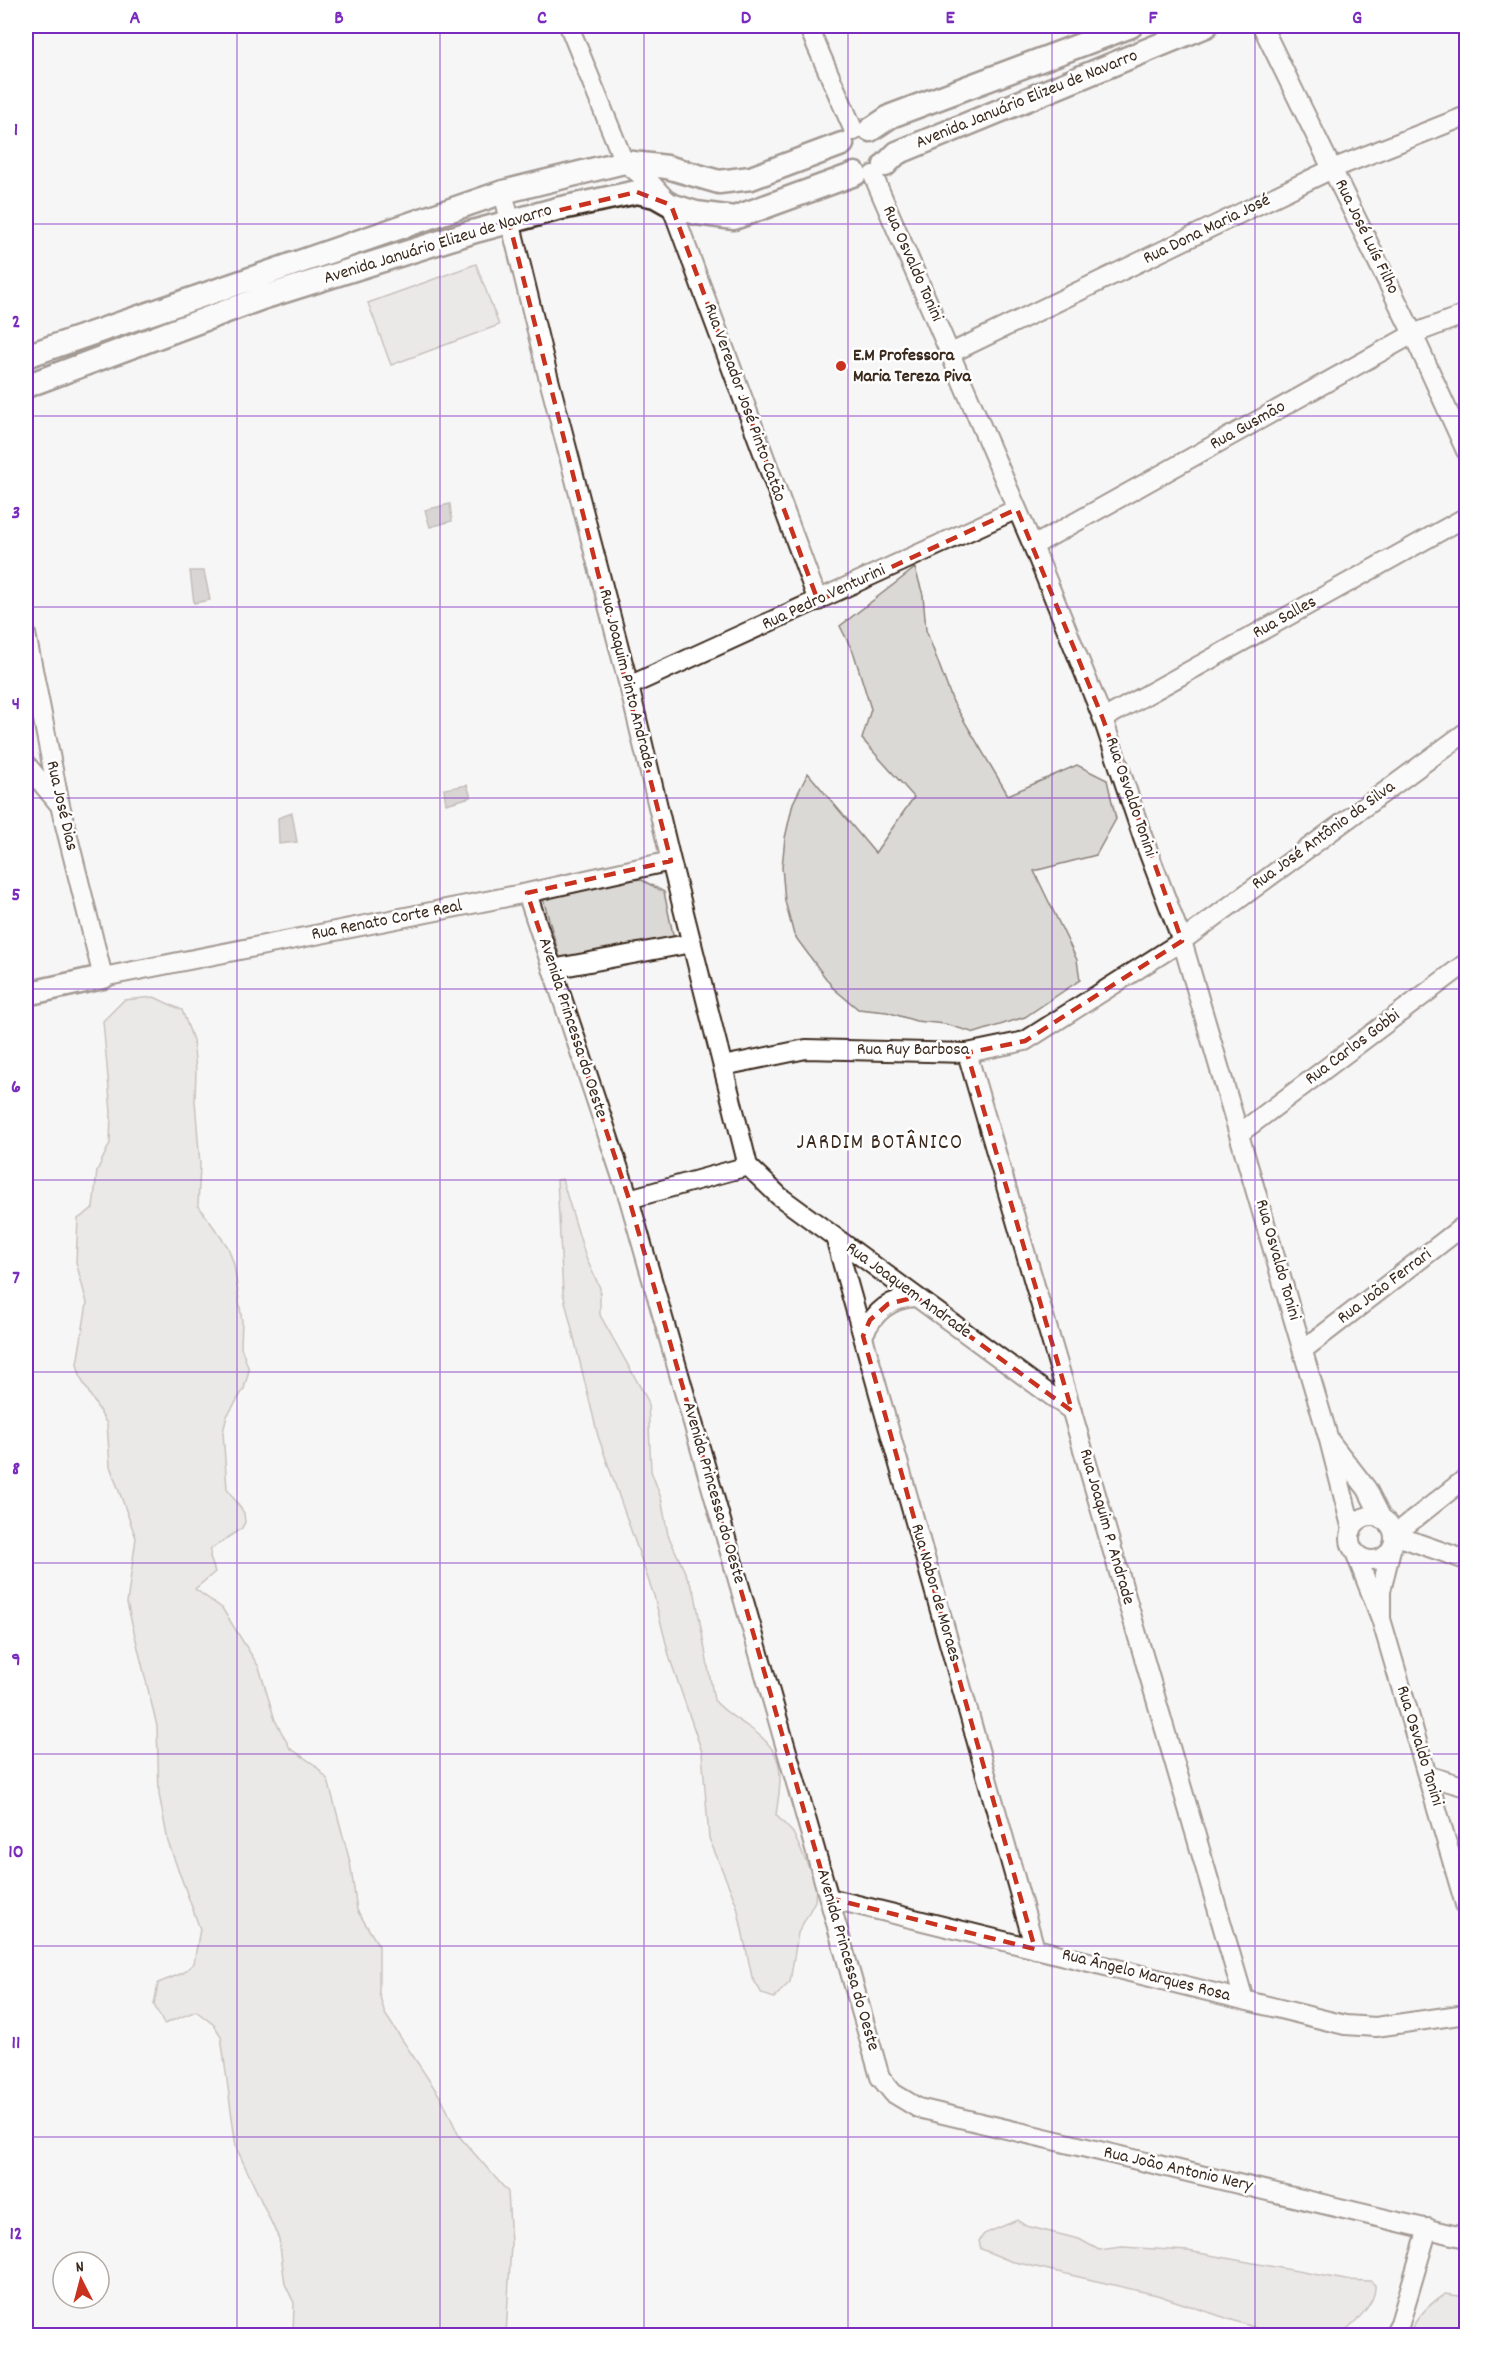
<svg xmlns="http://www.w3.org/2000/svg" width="1492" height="2361" viewBox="0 0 1492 2361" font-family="Dekko,sans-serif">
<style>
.green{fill:#dbd9d6;stroke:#8b827a;stroke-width:1.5}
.water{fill:#b4aeaa;stroke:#847972;stroke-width:1.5}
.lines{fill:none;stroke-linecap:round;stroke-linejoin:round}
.minor-casing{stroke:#3b2a1e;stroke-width:22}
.tertiary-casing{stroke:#3b2a1e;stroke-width:27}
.minor{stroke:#fff;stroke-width:18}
.tertiary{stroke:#fff;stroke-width:22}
.marked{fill:none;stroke:#c8321e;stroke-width:4.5;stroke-dasharray:12 8;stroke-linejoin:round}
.grid{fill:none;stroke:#7b2cbf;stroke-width:1.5;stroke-opacity:0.55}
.poi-dot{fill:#c8321e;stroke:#fff;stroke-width:2}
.labels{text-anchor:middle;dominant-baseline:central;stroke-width:5;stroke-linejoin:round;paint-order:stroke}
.street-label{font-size:18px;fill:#3b2a1e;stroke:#fff}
.poi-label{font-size:18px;font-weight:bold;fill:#3b2a1e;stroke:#fff;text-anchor:start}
.quarter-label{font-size:21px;letter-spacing:1.5px;fill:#3b2a1e;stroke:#fff}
.neatline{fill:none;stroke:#7b2cbf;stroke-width:2}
.grid-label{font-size:20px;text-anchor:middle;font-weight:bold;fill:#7b2cbf}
</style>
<rect width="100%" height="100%" fill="#f7f6f6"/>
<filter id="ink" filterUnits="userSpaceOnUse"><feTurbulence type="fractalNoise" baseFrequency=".0167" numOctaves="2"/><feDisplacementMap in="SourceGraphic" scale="12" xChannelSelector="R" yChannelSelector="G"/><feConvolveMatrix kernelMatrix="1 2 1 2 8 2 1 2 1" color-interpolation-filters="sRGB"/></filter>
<g filter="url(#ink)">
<!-- green -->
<path class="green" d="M476 264 499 325 391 365 368 303Z
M915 568 923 595 926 630 953 702 1008 795 1077 765 1107 780 1116 819 1096 855 1034 871 1077 960 1080 980 1025 1017 975 1033 945 1024 916 1021 887 1012 858 1009 833 988 794 935 785 901 782 867 785 838 793 803 808 773 875 853 914 797 862 739 871 709 854 654 840 626Z
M640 879 664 892 674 939 561 962 542 895Z
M154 997 182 1010 193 1040 196 1070 195 1100 200 1165 198 1205 228 1247 234 1265 242 1321 241 1347 249 1370 244 1389 227 1416 223 1432 227 1489 244 1513 245 1522 242 1528 211 1549 210 1557 215 1572 195 1589 222 1608 259 1667 275 1720 290 1748 315 1765 328 1780 350 1862 357 1910 379 1946V1993L385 2014 443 2101 459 2136 508 2192 511 2244 506 2335H293L294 2303 285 2284 279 2239 236 2147 221 2036 214 2025 196 2011 164 2024 154 2005 158 1983 183 1973 194 1963 200 1929 168 1842 159 1794 157 1726 127 1603 136 1538 110 1466 107 1424 81 1379 77 1364 87 1303 76 1262 78 1219 93 1208 97 1171 110 1143 111 1112 103 1021 124 1000Z
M562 1179 586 1258 600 1288V1315L648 1401 651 1471 661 1498 668 1535 695 1594 714 1700C723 1711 735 1718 747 1726 787 1752 782 1773 776 1815L793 1833 816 1883 815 1901 798 1933 790 1982 774 1998 762 1994 752 1977 737 1906 709 1838 702 1752 670 1659 654 1596 598 1436 563 1293 557 1180Z
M1017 2220 1026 2226 1079 2239 1099 2250 1122 2247 1188 2251 1346 2280 1370 2281 1375 2285C1377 2304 1353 2324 1340 2335H1277L1157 2295 1010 2261 981 2249 979 2241 984 2234Z
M1445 2294 1459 2296 1466 2303V2335H1408C1416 2318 1429 2304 1445 2294Z"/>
<!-- water -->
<path class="water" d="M450 504 452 521 430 527 425 510Z
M190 571H204L210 600 194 603Z
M467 785 471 797 446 804 444 789Z
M292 813 297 842 279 844 278 818Z"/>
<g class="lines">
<defs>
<path id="minor" d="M569 26 624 162 650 182 671 205 818 601
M808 26 854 131
M1262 26 1413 334 1466 451
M873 175 1033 546 1103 719 1143 838 1182 941 1329 1440
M503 192 547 372 629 686 671 861 748 1166
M951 353 1332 169 1466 116
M1033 546 1413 334 1466 314
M26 634 60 805 103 977 527 893 671 861
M629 686 1017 509
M1103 719 1466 517
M26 764 59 804
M527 893 629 1199 880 2077 893 2093 918 2108 1466 2238
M552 969 692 943
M967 1053 1244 2000
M723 1066 806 1049 967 1053 1025 1041 1182 941 1466 732
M1240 1133 1466 963
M748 1166 779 1196 1072 1411
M629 1199 748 1166
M835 1237 1035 1949
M863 1336C873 1313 890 1298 916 1297
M1303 1350 1466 1224
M1350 1538a22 22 0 1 1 44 0a22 22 0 1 1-44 0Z
M1352 1530 1329 1440 1367 1489 1382 1519
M1394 1535 1466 1478
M1394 1535 1466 1560
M1355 1552 1381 1619V1591L1391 1549
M1381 1619 1466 1908
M1429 1776 1466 1787
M829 1898 1345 2025 1376 2027 1466 2014
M1393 2336 1400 2323 1428 2228"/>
<path id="tertiary" d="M870 130 891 116 1131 26
M885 165 897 153 1206 26
M26 356 503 192 624 162 667 167 719 182 751 178 842 144
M26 386 262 298 472 232 557 209 637 192 655 196 671 205 696 213 734 218 855 174
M26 994 103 977"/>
</defs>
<!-- minor casing -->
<use href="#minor" class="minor-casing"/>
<!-- tertiary casing -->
<use href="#tertiary" class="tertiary-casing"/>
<!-- minor -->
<use href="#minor" class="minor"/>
<!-- tertiary -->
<use href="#tertiary" class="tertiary"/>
</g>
</g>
<!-- marked area -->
<path d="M0 0H1492V2361H0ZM637 192 671 205 818 601 1017 509 1103 719 1182 941 1025 1041 967 1053 1072 1411 916 1297 888 1304 870 1320 863 1336 1035 1949 829 1898 629 1199 527 893 671 861 509 222Z" fill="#f7f6f6" fill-opacity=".55" fill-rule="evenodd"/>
<path class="marked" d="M637 192 671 205 818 601 1017 509 1103 719 1182 941 1025 1041 967 1053 1072 1411 916 1297 888 1304 870 1320 863 1336 1035 1949 829 1898 629 1199 527 893 671 861 509 222Z"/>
<!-- grid -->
<path class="grid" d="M237 26V2336M440 26V2336M644 26V2336M848 26V2336M1052 26V2336M1255 26V2336M26 224H1466M26 416H1466M26 607H1466M26 798H1466M26 989H1466M26 1180H1466M26 1372H1466M26 1563H1466M26 1754H1466M26 1946H1466M26 2137H1466"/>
<!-- markers -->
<circle class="poi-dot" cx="841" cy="366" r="6"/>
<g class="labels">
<!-- street labels -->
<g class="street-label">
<text transform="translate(1027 100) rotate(-22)">Avenida Januário Elizeu de Navarro</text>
<text transform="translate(1207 230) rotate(-26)">Rua Dona Maria José</text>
<text transform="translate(1366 237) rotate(64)">Rua José Luís Filho</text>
<text transform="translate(438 245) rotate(-17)">Avenida Januário Elizeu de Navarro</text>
<text transform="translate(912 264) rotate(66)">Rua Osvaldo Tonini</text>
<text transform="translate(744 403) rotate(70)">Rua Vereador José Pinto Catão</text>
<text transform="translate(1248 426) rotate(-29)">Rua Gusmão</text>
<text transform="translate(824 598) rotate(-25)">Rua Pedro Venturini</text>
<text transform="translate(1285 618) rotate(-29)">Rua Salles</text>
<text transform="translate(626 679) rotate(76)">Rua Joaquim Pinto Andrade</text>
<text transform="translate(1130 797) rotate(71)">Rua Osvaldo Tonini</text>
<text transform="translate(61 806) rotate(77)">Rua José Dias</text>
<text transform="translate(1324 836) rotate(-36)">Rua José Antônio da Silva</text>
<text transform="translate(387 921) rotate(-11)">Rua Renato Corte Real</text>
<text transform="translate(572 1028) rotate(72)">Avenida Princessa do Oeste</text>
<text transform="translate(1353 1048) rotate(-37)">Rua Carlos Gobbi</text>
<text x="913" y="1050">Rua Ruy Barbosa</text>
<text transform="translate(1277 1260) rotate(74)">Rua Osvaldo Tonini</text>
<text transform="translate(1385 1287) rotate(-37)">Rua João Ferrari</text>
<text transform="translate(908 1291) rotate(36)">Rua Joaquem Andrade</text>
<text transform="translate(713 1493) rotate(74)">Avenida Princessa do Oeste</text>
<text transform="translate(1106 1527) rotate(74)">Rua Joaquim P. Andrade</text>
<text transform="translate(935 1593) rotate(74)">Rua Nabor de Moraes</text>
<text transform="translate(1419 1746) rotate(73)">Rua Osvaldo Tonini</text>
<text transform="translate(847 1960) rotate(74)">Avenida Princessa do Oeste</text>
<text transform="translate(1146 1976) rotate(14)">Rua Ângelo Marques Rosa</text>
<text transform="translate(1178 2170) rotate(13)">Rua João Antonio Nery</text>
</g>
<!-- poi labels -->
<g class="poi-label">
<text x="853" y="356">E.M Professora<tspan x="853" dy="21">Maria Tereza Piva</tspan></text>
</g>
<!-- quarter labels -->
<g class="quarter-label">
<text x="880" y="1144">JARDIM BOTÂNICO</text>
</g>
</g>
<!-- margin -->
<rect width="1492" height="2361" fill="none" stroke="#fff" stroke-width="66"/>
<!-- north arrow -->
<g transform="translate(81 2280) rotate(354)"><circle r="28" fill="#ffffff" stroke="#b1aaa5" stroke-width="1.5"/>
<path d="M0-4.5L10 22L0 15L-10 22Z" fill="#c8321e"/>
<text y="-9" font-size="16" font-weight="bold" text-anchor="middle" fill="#3b2a1e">N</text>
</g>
<rect x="33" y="33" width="1426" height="2295" class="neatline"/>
<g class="grid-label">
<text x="135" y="23">A</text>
<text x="339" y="23">B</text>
<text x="542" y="23">C</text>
<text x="746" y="23">D</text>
<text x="950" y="23">E</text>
<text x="1153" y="23">F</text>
<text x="1357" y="23">G</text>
<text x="16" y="135">1</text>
<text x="16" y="327">2</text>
<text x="16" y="518">3</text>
<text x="16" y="709">4</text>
<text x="16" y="900">5</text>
<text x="16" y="1092">6</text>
<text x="16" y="1283">7</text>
<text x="16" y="1474">8</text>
<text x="16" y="1665">9</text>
<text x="16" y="1857">10</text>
<text x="16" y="2048">11</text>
<text x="16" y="2239">12</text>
</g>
</svg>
